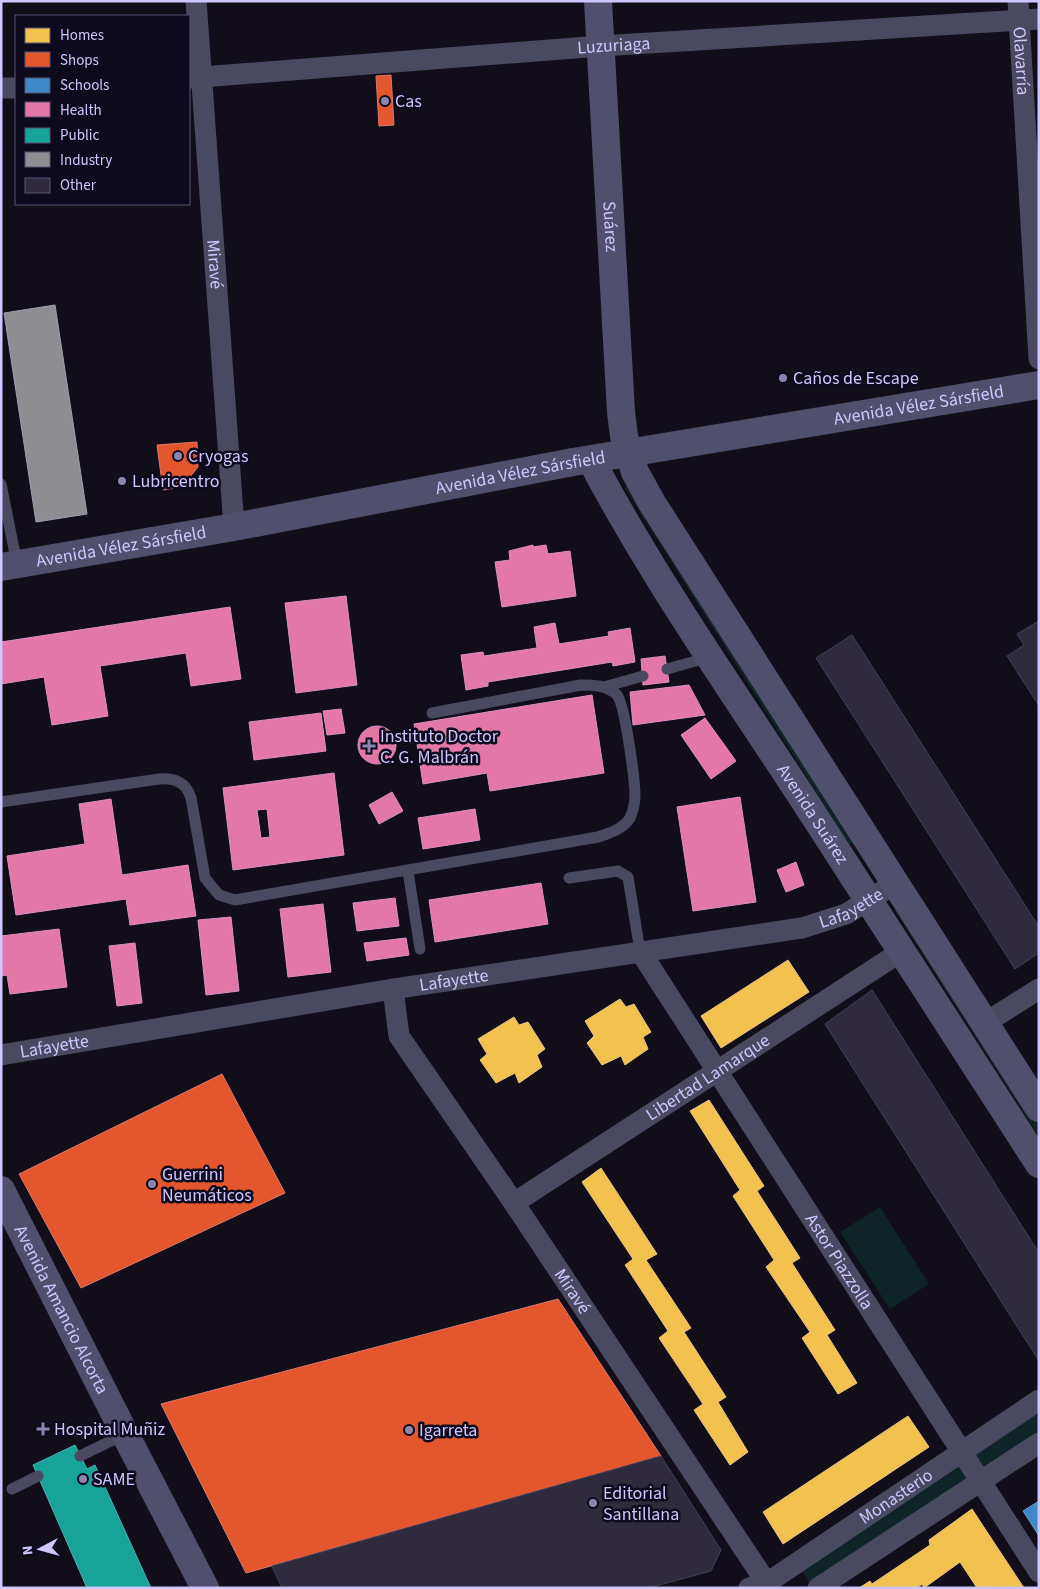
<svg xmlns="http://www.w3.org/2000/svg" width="1040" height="1589" viewBox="0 0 1040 1589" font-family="'Source Sans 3',sans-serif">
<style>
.green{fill:#0e2426}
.homes{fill:#f2c14e;stroke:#e8c283}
.shops{fill:#e4572e;stroke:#de786d}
.schools{fill:#3f88c5;stroke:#6a9bd6}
.health{fill:#e377a8;stroke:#dd8fc2;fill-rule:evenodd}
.public{fill:#17a398;stroke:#4eaeb7}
.industry{fill:#8d8d92;stroke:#a19eb3}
.building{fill:#2f2b3d;stroke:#444058}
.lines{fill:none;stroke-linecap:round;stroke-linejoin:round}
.lane{stroke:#4a4962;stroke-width:11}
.street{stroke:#4a4962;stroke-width:21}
.secondary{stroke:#514f6e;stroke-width:28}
.poi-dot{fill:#8c86ae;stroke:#0e0a1d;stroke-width:2}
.labels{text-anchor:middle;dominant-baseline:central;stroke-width:5;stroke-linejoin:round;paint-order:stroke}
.street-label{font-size:18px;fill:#cfc6ff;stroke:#0e0a1d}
.poi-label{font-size:18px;fill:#cfc6ff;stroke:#0e0a1d;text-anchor:start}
</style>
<rect width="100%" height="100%" fill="#110e19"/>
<!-- green -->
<path class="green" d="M628 485 855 842 854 844H849L626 490 625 488Z
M901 907 1039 1124V1137L895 911V908Z
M880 1207 929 1284 890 1309 840 1232Z
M1039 1413V1435L984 1471 974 1456Z
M959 1465 969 1481 809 1582 798 1566Z"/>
<!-- homes -->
<path class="homes" d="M788 960 809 992 721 1048 701 1016Z
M620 999 626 1007 634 1004 651 1032 643 1037 648 1049 625 1065 621 1056 602 1065 587 1043 594 1036 585 1021Z
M514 1017 519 1025 528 1022 545 1049 537 1055 542 1067 519 1083 515 1073 496 1083 480 1060 487 1054 478 1039Z
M709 1100 764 1186 757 1191 800 1258 792 1263 835 1330 827 1335 857 1383 838 1394 802 1338 810 1332 766 1267 774 1260 733 1196 740 1190 690 1111Z
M601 1168 657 1254 646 1260 691 1328 684 1332 726 1397 718 1402 748 1452 730 1465 694 1410 703 1404 659 1338 668 1331 625 1265 633 1259 582 1182Z
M908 1416 929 1447 783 1544 763 1512Z
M972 1509 1024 1588H977L960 1562 924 1588 922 1584 917 1588H859L870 1581 872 1584 930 1545 929 1540Z"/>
<!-- shops -->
<path class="shops" d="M391 75 394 125 379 126 376 76Z
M197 442 198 467 182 487 163 490 157 445Z
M222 1074 285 1193 81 1288 19 1174Z
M558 1299 661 1456 246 1573 161 1404Z"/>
<!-- schools -->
<path class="schools" d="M1039 1501V1536L1023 1511Z"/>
<!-- health -->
<path class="health" d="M533 545V547L546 545 548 554 570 551 576 596 502 607 495 562 510 560 509 551Z
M346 596 357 685 296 693 285 603Z
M230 607 241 679 191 686 186 653 100 666 108 716 52 725 44 677 1 684V642Z
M555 623 559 644 609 636 608 632 630 628 635 662 613 666 612 662 488 682V686L466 690 461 655 483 652 484 656 537 648 534 627Z
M665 656 669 682 643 685 641 659Z
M689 685 705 715 633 725 630 692Z
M592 695 604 773 490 791 487 773 423 784 414 724Z
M341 709 345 733 327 735 323 711Z
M321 713 326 751 254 760 249 722Z
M705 718 736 761 711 779 681 735Z
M358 745a19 19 0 1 1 38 0a19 19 0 1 1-38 0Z
M334 773 344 855 233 870 223 788ZM267 809 270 837 261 838 257 810Z
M392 792 403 811 379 824 369 805Z
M740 797 756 902 693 911 677 807Z
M111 799 122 875 188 865 196 916 130 925 126 899 16 915 7 856 85 844 79 804Z
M475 809 480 840 423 849 418 818Z
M796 862 804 885 786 892 777 870Z
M541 883 548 924 435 942 429 900Z
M395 898 399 926 357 931 353 903Z
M323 904 331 972 288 977 280 909Z
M231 917 239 991 206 995 198 920Z
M59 929 67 987 10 994 7 975 1 976V936Z
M406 938 409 955 367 961 364 943Z
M135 943 142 1003 117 1006 109 946Z"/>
<!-- public -->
<path class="public" d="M75 1445 87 1469 95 1465 151 1588H87L33 1465Z"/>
<!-- industry -->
<path class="industry" d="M55 305 87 514 36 522 4 313Z"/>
<!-- building -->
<path class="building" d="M1039 621V706L1007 656 1024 645 1017 634Z
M852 635 1039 927V953L1015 969 816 658Z
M872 990 1039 1253V1361L825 1024Z
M661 1456 721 1550 711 1571 648 1588H282L272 1566Z"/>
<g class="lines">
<!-- lane -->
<path class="lane" d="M1 484 17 564
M667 669 710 657
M604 687 643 676
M1 802 159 779C175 778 186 782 191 798L205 878 219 895 235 900 598 837C610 833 623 829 630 818 633 811 635 803 635 796 635 781 625 704 617 695 607 685 593 685 581 685L432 713
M408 871 420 949
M569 878 618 871 628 877 640 951
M80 1456 125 1434
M12 1489 38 1476"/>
<!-- street -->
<g class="street">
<path id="s1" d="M196 1 234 527"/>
<path id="s2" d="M1018 1 1039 359"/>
<path id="s3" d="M189 78 600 46 1039 19"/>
<path d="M1 88H16"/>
<path id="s4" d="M640 951 1039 1572"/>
<path id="s5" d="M393 989 399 1036 514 1203 770 1588"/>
<path d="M985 1023 1039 989"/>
<path id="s6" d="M1 1055 393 989 802 928 846 914 896 883"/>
<path id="s7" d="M514 1203 902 951"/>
<path id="s8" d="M749 1588 767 1583 1039 1400"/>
<path d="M818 1588 1039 1443"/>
</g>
<!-- secondary -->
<g class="secondary">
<path id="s9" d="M598 1 621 412 624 436 635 472 652 503 1039 1108"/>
<path id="s10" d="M591 460C653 577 730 687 802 797 882 919 960 1042 1039 1164"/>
<path id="s11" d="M1 567 234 527 573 462 1039 385"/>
<path id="s12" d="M1 1190 125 1434 205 1588"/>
</g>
</g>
<!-- markers -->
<g class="poi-dot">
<circle cx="385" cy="101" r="5"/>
<circle cx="783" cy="378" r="5"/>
<circle cx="178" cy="456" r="5"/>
<circle cx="122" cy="481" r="5"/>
<path d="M366.5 738.5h5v5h5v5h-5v5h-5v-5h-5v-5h5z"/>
<circle cx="152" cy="1184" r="5"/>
<path d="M40.5 1421.5h5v5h5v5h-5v5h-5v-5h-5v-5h5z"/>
<circle cx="409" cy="1430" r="5"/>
<circle cx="83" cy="1479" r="5"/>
<circle cx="593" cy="1503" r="5"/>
</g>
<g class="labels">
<!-- street labels -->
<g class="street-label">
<text stroke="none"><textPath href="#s3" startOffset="426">Luzuriaga</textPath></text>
<text stroke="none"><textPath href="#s2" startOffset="60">Olavarría</textPath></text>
<text stroke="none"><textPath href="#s9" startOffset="226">Suárez</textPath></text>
<text stroke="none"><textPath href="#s1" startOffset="264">Miravé</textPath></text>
<text stroke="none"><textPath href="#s11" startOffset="932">Avenida Vélez Sársfield</textPath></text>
<text stroke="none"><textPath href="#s11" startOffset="528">Avenida Vélez Sársfield</textPath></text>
<text stroke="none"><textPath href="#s11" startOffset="122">Avenida Vélez Sársfield</textPath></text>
<text stroke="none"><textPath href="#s10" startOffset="418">Avenida Suárez</textPath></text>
<text stroke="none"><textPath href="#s6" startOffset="864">Lafayette</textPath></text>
<text stroke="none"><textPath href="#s6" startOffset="459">Lafayette</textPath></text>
<text stroke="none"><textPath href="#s6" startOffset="54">Lafayette</textPath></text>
<text stroke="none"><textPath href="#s7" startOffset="231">Libertad Lamarque</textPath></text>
<text stroke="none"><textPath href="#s4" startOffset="369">Astor Piazzolla</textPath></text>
<text stroke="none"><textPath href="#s5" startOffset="356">Miravé</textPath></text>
<text stroke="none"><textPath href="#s12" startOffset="134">Avenida Amancio Alcorta</textPath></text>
<text stroke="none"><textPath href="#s8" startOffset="174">Monasterio</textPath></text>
</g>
<!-- poi labels -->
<g class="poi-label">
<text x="395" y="101">Cas</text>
<text x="793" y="378">Caños de Escape</text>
<text x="188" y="456">Cryogas</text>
<text x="132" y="481">Lubricentro</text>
<text x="380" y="736">Instituto Doctor<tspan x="380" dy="21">C. G. Malbrán</tspan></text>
<text x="162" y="1174">Guerrini<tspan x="162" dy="21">Neumáticos</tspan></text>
<text x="54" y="1429">Hospital Muñiz</text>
<text x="419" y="1430">Igarreta</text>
<text x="93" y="1479">SAME</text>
<text x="603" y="1493">Editorial<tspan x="603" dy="21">Santillana</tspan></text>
</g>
</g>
<!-- border -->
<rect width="1040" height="1589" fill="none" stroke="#cfc6ff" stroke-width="5"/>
<!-- legend -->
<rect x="15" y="15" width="175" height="190" fill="#0e0a1d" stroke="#5b5577"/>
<rect x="25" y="28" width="25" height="15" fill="#f2c14e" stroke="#5b5577"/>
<text x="60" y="40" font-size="15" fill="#cfc6ff">Homes</text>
<rect x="25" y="52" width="25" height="15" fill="#e4572e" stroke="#5b5577"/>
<text x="60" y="65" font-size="15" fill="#cfc6ff">Shops</text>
<rect x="25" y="78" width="25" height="15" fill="#3f88c5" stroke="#5b5577"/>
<text x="60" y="90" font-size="15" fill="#cfc6ff">Schools</text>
<rect x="25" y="102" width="25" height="15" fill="#e377a8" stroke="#5b5577"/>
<text x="60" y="115" font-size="15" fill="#cfc6ff">Health</text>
<rect x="25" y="128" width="25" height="15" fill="#17a398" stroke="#5b5577"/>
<text x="60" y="140" font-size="15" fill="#cfc6ff">Public</text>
<rect x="25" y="152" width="25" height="15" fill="#8d8d92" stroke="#5b5577"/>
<text x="60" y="165" font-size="15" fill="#cfc6ff">Industry</text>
<rect x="25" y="178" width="25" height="15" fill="#2f2b3d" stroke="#5b5577"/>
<text x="60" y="190" font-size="15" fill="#cfc6ff">Other</text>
<!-- north arrow -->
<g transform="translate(40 1549) rotate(264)" stroke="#0e0a1d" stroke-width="4" paint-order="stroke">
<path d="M0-4L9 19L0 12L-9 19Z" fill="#cfc6ff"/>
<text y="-8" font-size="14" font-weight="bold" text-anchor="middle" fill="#cfc6ff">N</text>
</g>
</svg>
